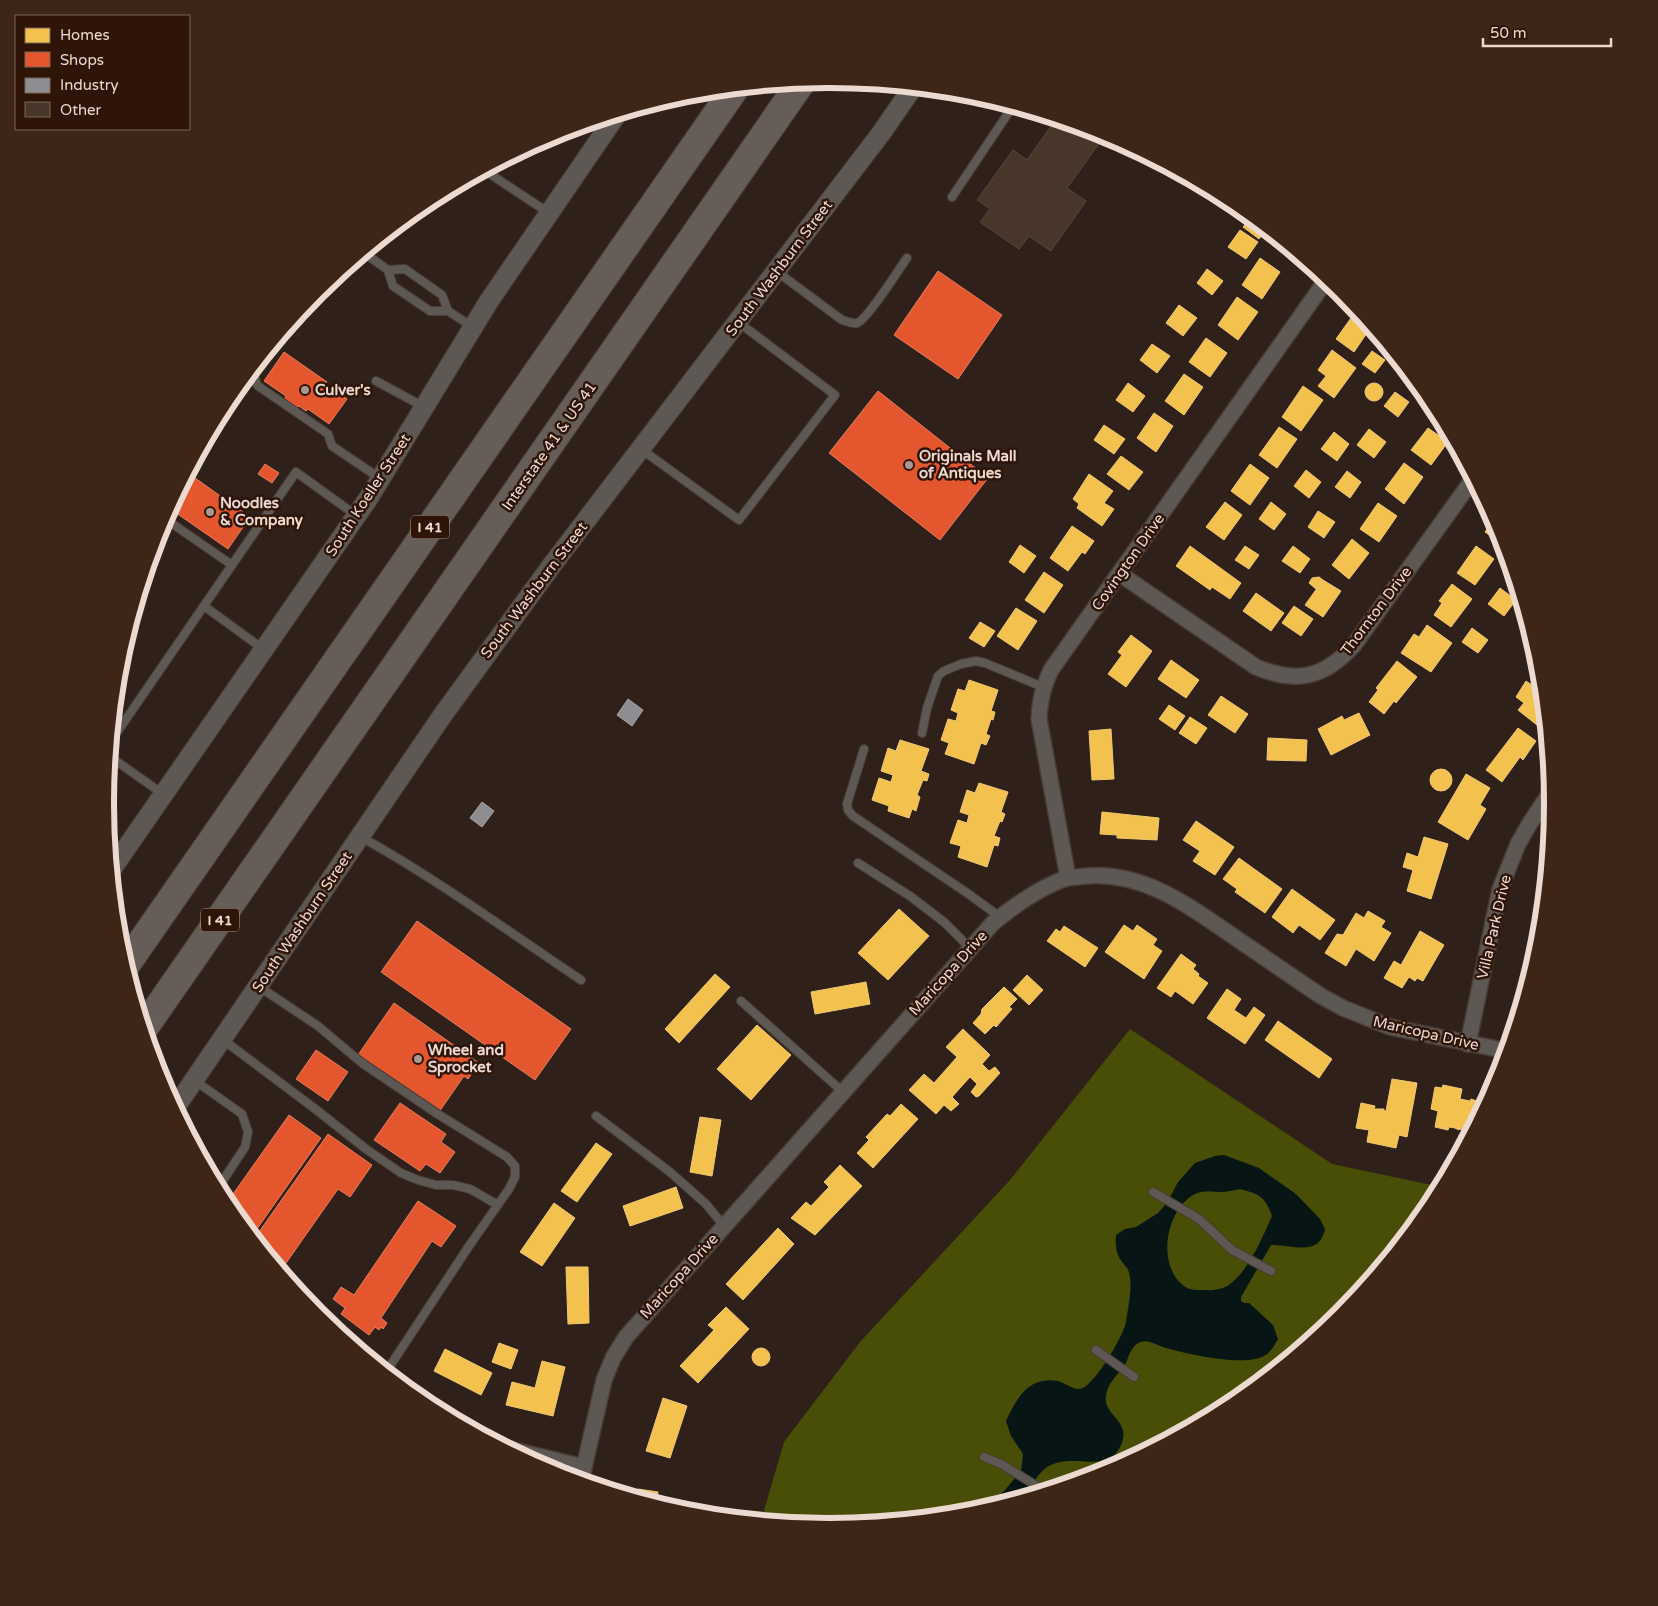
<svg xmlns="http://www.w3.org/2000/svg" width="1658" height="1606" viewBox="0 0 1658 1606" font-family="'Varela Round',sans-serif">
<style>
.green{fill:#484e05}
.water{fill:#071515;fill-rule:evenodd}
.homes{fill:#f2c14e;stroke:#f0c875}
.shops{fill:#e4572e;stroke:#e67e5f}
.industry{fill:#8d8d92;stroke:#aaa4a5}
.building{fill:#48362a;stroke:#534740}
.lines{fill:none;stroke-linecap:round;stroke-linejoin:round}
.service-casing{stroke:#483c34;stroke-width:10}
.minor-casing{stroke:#483c34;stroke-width:18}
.tertiary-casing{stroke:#483c34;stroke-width:21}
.motorway-casing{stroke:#483c34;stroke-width:30}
.service{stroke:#5e5854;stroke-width:8}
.minor{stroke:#5e5854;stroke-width:15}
.tertiary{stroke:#5e5854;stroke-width:19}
.motorway{stroke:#665d58;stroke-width:28}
.poi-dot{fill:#aa9991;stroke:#2e1507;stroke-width:2}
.labels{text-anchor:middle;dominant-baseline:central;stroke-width:5;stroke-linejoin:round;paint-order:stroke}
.shield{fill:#2e1507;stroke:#b39f94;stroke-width:1}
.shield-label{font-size:14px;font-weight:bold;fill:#ecdad1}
.street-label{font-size:15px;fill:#ecdad1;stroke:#2e1507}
.poi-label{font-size:15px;font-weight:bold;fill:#ecdad1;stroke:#2e1507;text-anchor:start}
.rim{fill:none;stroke:#ecdad1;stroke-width:6}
</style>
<rect width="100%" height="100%" fill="#2f2119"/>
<!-- green -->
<path class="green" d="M1130 1029 1332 1164 1441 1187 1431 1206 1341 1315 1231 1405 1106 1472 970 1513 829 1527 761 1521 784 1442 860 1342 1010 1180Z"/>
<!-- water -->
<path class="water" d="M1224 1155 1259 1168 1296 1194 1320 1219 1325 1229C1319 1258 1292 1244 1271 1245L1241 1297V1301L1244 1303H1249L1273 1325 1278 1339C1274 1346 1271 1352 1264 1356 1244 1367 1187 1354 1166 1348 1159 1346 1147 1339 1141 1342 1132 1344 1129 1356 1126 1363 1119 1374 1108 1382 1106 1395 1102 1416 1132 1420 1121 1445 1103 1486 1050 1430 1028 1496L968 1514 977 1504 992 1502 1005 1490 1021 1471 1023 1454 1011 1436 1006 1421C1017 1398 1028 1376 1058 1381 1065 1383 1072 1389 1079 1389 1093 1389 1124 1335 1126 1322 1128 1307 1133 1287 1129 1273 1128 1268 1126 1267 1123 1263 1116 1255 1115 1245 1116 1235L1125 1229 1136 1227 1158 1213 1167 1203 1178 1182 1195 1163 1215 1156ZM1240 1189C1259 1194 1265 1196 1272 1216 1263 1236 1249 1270 1230 1284 1224 1289 1213 1291 1205 1290 1200 1290 1193 1290 1189 1289 1155 1272 1164 1210 1195 1194 1203 1190 1213 1192 1221 1192 1227 1192 1234 1190 1240 1189Z"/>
<!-- homes -->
<path class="homes" d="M1251 217 1266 229 1259 239 1243 227Z
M1240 230 1258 242 1246 259 1228 247Z
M1260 258 1280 272 1262 299 1242 285Z
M1207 269 1223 281 1212 295 1197 283Z
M1237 297 1258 312 1238 340 1218 325Z
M1179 305 1197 318 1183 336 1166 323Z
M1356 311 1371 327 1354 352 1336 339Z
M1206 338 1227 353 1210 377 1189 362Z
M1152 344 1170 356 1157 373 1140 360Z
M1332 350 1356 368 1334 398 1318 386 1326 376 1318 370Z
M1372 351 1385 360 1375 373 1362 364Z
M1184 374 1203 387 1184 415 1165 401Z
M1365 392a9 9 0 1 1 18 0a9 9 0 1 1-18 0Z
M1128 383 1145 396 1133 412 1116 400Z
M1303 386 1323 400 1301 431 1282 417Z
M1395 392 1409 402 1398 417 1384 406Z
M1154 413 1173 426 1156 452 1137 438Z
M1104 425 1125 439 1114 454 1094 440Z
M1279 427 1297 439 1277 468 1259 455Z
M1428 428 1448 442 1431 465 1411 450Z
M1369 429 1386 442 1374 458 1357 445Z
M1334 432 1349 444 1337 461 1321 449Z
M1121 456 1143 472 1129 490 1107 474Z
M1404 463 1423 477 1404 504 1385 489Z
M1250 464 1269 478 1250 505 1231 491Z
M1306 470 1321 482 1309 498 1294 486Z
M1347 471 1361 482 1350 498 1335 487Z
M1089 474 1113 491 1104 503 1114 509 1102 526 1077 508 1079 504 1073 499Z
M1225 502 1242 515 1224 540 1206 527Z
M1271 502 1286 514 1274 530 1259 519Z
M1378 503 1397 516 1379 542 1360 529Z
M1318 511 1335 522 1324 538 1308 527Z
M1494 519 1498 526 1504 545 1485 532Z
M1072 526 1094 541 1085 554 1082 552 1068 571 1050 558Z
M1352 539 1369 553 1349 579 1332 565Z
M1020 545 1036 556 1024 573 1009 562Z
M1190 546 1241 583 1230 599 1212 587 1210 590 1176 566Z
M1245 546 1259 555 1249 569 1235 560Z
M1293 546 1310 559 1300 573 1282 561Z
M1476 546 1494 559 1475 585 1457 573Z
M1044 572 1063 585 1044 613 1025 600Z
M1319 577 1323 580 1316 589 1309 583 1312 578Z
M1323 580 1341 591 1323 617 1305 605Z
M1452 584 1472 599 1451 627 1434 615 1442 603 1439 601Z
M1500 588 1516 600 1504 616 1488 604Z
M1256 593 1284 613 1271 631 1243 611Z
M1294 606 1313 619 1301 636 1282 623Z
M1016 608 1037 621 1018 650 997 636Z
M980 622 995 631 984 647 969 638Z
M1427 625 1452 643 1431 672 1401 653 1414 634 1419 637Z
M1472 628 1488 640 1478 653 1462 642Z
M1131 635 1152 651 1126 687 1108 674 1122 655 1118 652Z
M1171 660 1199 680 1186 698 1158 679Z
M1397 661 1417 677 1396 703 1394 701 1384 714 1369 702 1378 690 1376 688Z
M969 680 998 690 991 711 995 712 993 720 991 719 986 734 990 736 986 745 981 743 974 764 945 754 949 743 941 740 948 719 956 721 958 713 951 710 958 689 965 691Z
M1526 681 1536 688 1539 684H1542L1546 724 1542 729 1518 710 1524 703 1516 697Z
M1221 696 1248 714 1235 733 1208 715Z
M1169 705 1185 716 1175 730 1159 719Z
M1359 713 1370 735 1331 755 1318 729 1342 716 1344 720Z
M1190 717 1207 728 1196 744 1179 733Z
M1518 728 1536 741 1523 760 1520 757 1502 782 1486 770Z
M1111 729 1114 779 1092 780 1089 731Z
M1268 738 1307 740 1306 761 1267 760Z
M900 740 929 749 921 771 929 774 927 781 923 780 917 795 920 797 916 811 912 809 909 818 888 811 889 806 872 800 879 778 891 782 893 775 881 771 888 748 896 751Z
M1430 780a11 11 0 1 1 22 0a11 11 0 1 1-22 0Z
M1466 774 1490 788 1480 805 1486 809 1468 840 1438 822Z
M979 783 1008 792 1001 812 1005 814 1002 822 1000 821 994 836 1000 838 998 846 994 845 987 867 958 857 961 846 950 843 958 820 967 823 969 815 960 812 967 790 975 793Z
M1102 812 1159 818 1157 840 1117 838V835L1100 834Z
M1196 821 1234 847 1215 875 1193 861 1200 851 1183 840Z
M1424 837 1448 844 1431 899 1407 891 1413 870 1403 867 1407 853 1418 857Z
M1239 858 1282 889 1265 913 1235 892 1237 889 1223 879Z
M1292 889 1335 920 1320 940 1299 925 1293 933 1272 917Z
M1542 900H1544L1542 919 1536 917Z
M899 909 929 936 888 980 858 953Z
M1368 911 1385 921 1381 927 1391 933 1374 961 1356 949 1346 966 1325 953 1337 934 1343 935 1356 913 1364 918Z
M1124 925 1133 931 1137 925 1157 939 1153 945 1162 951 1144 979 1105 952Z
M1064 926 1098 948 1085 967 1047 941 1056 929 1060 932Z
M1420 931 1444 945 1423 981 1417 978 1415 981 1409 977 1402 988 1384 978 1394 961 1401 965Z
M1529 946 1538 948 1521 1006 1523 996 1519 995Z
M1181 954 1196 965 1193 969 1199 974 1198 976 1208 983 1193 1004 1175 991 1171 997 1157 988Z
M715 974 730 987 679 1043 665 1029Z
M1027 975 1043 990 1029 1005 1013 990Z
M866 982 870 1004 815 1014 811 992Z
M1004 987 1017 999 1009 1007 1012 1009 996 1027 994 1025 985 1034 973 1023 981 1014 982 1009Z
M1227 989 1241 999 1234 1010 1246 1018 1254 1007 1265 1015 1245 1044 1207 1018Z
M1278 1021 1332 1059 1319 1078 1265 1040Z
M757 1025 791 1055 751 1100 717 1069Z
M963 1029 990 1055 982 1064 989 1071 995 1067 1000 1073 979 1096 976 1097 971 1092 977 1084 970 1077 952 1097 959 1104 951 1111 944 1105 936 1114 909 1090 924 1074 934 1083 957 1057 946 1047Z
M1392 1079 1417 1083 1407 1137 1399 1135 1396 1148 1367 1142 1369 1130 1356 1128 1361 1103 1375 1106 1374 1109H1384V1111H1386Z
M1443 1085 1462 1089 1460 1099 1470 1101 1471 1099 1485 1104 1469 1134 1465 1133V1130L1459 1129V1130L1455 1128 1449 1127 1448 1130 1435 1127 1438 1111 1431 1109 1435 1087 1442 1088Z
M901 1104 918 1119 873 1168 857 1153 869 1140 866 1137 887 1114 890 1116Z
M700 1117 721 1120 712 1176 690 1172Z
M596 1143 612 1154 577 1202 561 1191Z
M840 1165 862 1186 815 1235 791 1218 806 1202 811 1206 829 1187 824 1182Z
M676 1187 683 1208 630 1226 623 1206Z
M554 1203 575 1218 542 1266 520 1252Z
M778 1228 794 1244 743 1300 726 1284Z
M566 1267H588L589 1323 568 1324Z
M726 1307 749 1329 698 1383 680 1366 714 1330 708 1325Z
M499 1343 518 1350 511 1369 492 1362Z
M752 1357a9 9 0 1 1 18 0a9 9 0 1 1-18 0Z
M445 1349 492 1373 481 1395 434 1371Z
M542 1361 565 1367 553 1416 506 1405 512 1382 535 1388Z
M663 1398 687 1406 670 1458 646 1451Z
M638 1489 658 1492 656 1504 637 1498Z"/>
<!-- shops -->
<path class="shops" d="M938 271 1002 315 958 379 894 335Z
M284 352 327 382 325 384 347 399 329 424 308 409 306 411 299 406 296 409 284 400 286 396 264 381Z
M878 391 988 478 940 540 829 453Z
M265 464 279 473 272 483 258 474Z
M188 473 250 517 228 549 169 508Z
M417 921 571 1029 535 1080 381 972Z
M394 1003 479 1063 468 1079 464 1076 439 1112 358 1055Z
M316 1050 348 1072 328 1101 296 1079Z
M400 1103 446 1134 441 1142 455 1152 440 1173 426 1164 420 1171 374 1140Z
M289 1115 321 1138 252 1236 247 1230 251 1226 233 1213 226 1204Z
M328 1134 372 1165 350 1197 338 1189 284 1266 265 1252 254 1239Z
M418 1201 456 1226 441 1247 432 1241 381 1318 387 1323 383 1329 381 1327 379 1330 375 1327 369 1335 341 1314 345 1308 333 1299 341 1287 354 1295Z"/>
<!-- industry -->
<path class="industry" d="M628 699 643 710 632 726 617 715Z
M482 802 494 811 482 827 470 818Z"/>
<!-- building -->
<path class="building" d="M1056 119 1106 134 1067 188 1086 201 1051 251 1029 236 1019 249 980 222 990 209 977 200 1013 150 1027 160Z"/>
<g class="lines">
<defs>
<path id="service" d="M490 174 549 213
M952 197 1013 106
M364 253 388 270
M776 271 842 320C846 321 852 324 857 323 867 320 899 269 907 258
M448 311H430L393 286 388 270 405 269 442 295 448 311 473 327
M272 345C264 357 248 372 258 386L328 434 332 446 381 479
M376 381 424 407
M641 449 739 520 835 395 738 322
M164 518 232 565
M204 606 263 649
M922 733 927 708 938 676 944 671 961 664 976 661 985 663 1043 687
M111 741 296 472 357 516
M864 749 847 804 848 810 853 816 970 895 1000 917
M109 756 163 794
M361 837C437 879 509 932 581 980
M858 863 910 896 944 922 970 948
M258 986 318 1026 362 1063 436 1113 507 1157 515 1166V1177L509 1189 469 1246 386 1372
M741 1001 843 1092
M222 1039 314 1108 366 1149 401 1173 418 1180 436 1185H453L470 1189 498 1205
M194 1080 242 1114 248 1132 245 1147 218 1188
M596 1116 670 1172 706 1204 724 1226
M1153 1192 1199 1219 1232 1250 1271 1271
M1096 1350 1134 1377
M984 1457 1001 1464 1045 1491"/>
<path id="minor" d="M1120 574 1256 667C1297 684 1324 678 1354 645L1473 479
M1068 878 1039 719C1040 700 1043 687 1051 670L1327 279
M1468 1044 1500 889 1518 844 1530 823 1552 790
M509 1449 584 1467
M581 1481 604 1380 613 1358 626 1337 993 923C1015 905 1040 887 1067 878 1073 877 1080 877 1086 876 1146 871 1193 909 1240 941 1267 959 1294 978 1321 996L1343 1008 1390 1027 1507 1051"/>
<path id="tertiary" d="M111 870 368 499 489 301 617 114
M175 1108 442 716 552 565 882 132 913 87"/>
<path id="motorway" d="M125 966 735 88
M144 1028 802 81"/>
</defs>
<!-- service casing -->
<use href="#service" class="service-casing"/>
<!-- minor casing -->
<use href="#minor" class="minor-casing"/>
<!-- tertiary casing -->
<use href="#tertiary" class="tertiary-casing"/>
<!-- motorway casing -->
<use href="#motorway" class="motorway-casing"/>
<!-- service -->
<use href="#service" class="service"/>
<!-- minor -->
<use href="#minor" class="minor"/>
<!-- tertiary -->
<use href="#tertiary" class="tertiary"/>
<!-- motorway -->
<use href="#motorway" class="motorway"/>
</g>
<!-- markers -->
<g class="poi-dot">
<circle cx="305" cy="390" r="5"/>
<circle cx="909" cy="465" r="5"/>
<circle cx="210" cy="512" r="5"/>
<circle cx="418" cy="1059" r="5"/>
</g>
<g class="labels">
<!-- shield labels -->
<g class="shield">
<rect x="411" y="515.5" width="38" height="23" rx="4"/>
<rect x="201" y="908.5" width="38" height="23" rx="4"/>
</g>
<g class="shield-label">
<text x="430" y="527">I 41</text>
<text x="220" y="920">I 41</text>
</g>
<!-- street labels -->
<g class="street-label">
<text transform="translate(779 268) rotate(-53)">South Washburn Street</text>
<text transform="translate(549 446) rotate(-55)">Interstate 41 &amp; US 41</text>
<text transform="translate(368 495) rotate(-57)">South Koeller Street</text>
<text transform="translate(1128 562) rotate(-55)">Covington Drive</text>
<text transform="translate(534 590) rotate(-53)">South Washburn Street</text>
<text transform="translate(1376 611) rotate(-53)">Thornton Drive</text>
<text transform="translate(302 922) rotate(-56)">South Washburn Street</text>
<text transform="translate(1494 927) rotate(-77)">Villa Park Drive</text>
<text transform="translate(948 973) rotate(-48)">Maricopa Drive</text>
<text transform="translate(1426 1033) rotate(13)">Maricopa Drive</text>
<text transform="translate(679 1276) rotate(-48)">Maricopa Drive</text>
</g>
<!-- poi labels -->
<g class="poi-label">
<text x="315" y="390">Culver's</text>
<text x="919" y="456">Originals Mall<tspan x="919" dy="17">of Antiques</tspan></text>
<text x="220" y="503">Noodles<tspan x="220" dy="17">&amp; Company</tspan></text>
<text x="428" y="1050">Wheel and<tspan x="428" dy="17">Sprocket</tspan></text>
</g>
</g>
<!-- crop -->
<path d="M0 0H1658V1606H0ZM114 803a715 715 0 1 1 1430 0a715 715 0 1 1-1430 0Z" fill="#3d2517" fill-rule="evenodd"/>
<path class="rim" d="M114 803a715 715 0 1 1 1430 0a715 715 0 1 1-1430 0Z"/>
<!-- legend -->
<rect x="15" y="15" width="175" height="115" fill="#2e1507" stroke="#7a6458"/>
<rect x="25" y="28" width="25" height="15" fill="#f2c14e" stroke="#7a6458"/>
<text x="60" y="40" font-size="15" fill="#ecdad1">Homes</text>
<rect x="25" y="52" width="25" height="15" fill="#e4572e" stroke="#7a6458"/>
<text x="60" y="65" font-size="15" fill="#ecdad1">Shops</text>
<rect x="25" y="78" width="25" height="15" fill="#8d8d92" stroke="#7a6458"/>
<text x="60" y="90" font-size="15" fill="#ecdad1">Industry</text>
<rect x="25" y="102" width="25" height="15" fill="#48362a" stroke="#7a6458"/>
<text x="60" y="115" font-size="15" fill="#ecdad1">Other</text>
<!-- scale -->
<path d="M1483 38v8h128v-8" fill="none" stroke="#ecdad1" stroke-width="2.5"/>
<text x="1490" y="38" font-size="15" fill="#ecdad1" stroke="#2e1507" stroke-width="4" paint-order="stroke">50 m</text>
</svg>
